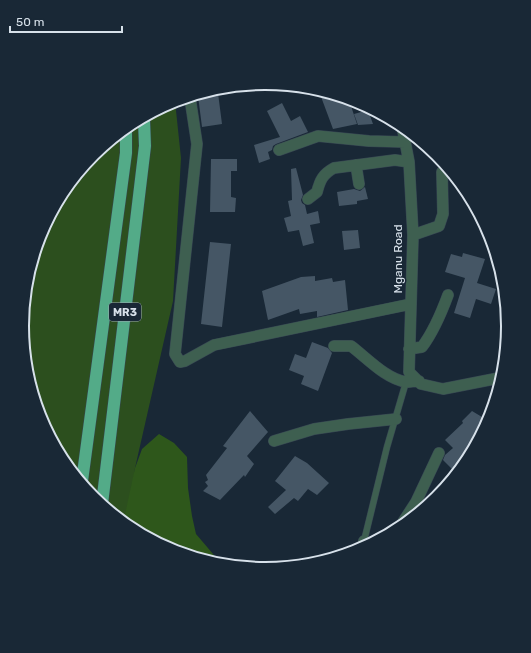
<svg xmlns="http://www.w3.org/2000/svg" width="531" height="653" viewBox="0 0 531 653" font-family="Rubik,sans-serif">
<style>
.green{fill:#2c4f1e}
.forest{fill:#2e571b}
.building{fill:#455665}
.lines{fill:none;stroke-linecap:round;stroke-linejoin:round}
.service-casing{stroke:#374653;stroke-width:7}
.minor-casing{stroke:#374653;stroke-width:12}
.motorway-casing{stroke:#374653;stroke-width:13}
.service{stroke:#3e5f50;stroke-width:6}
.minor{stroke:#3e5f50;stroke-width:11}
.motorway{stroke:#53ab88;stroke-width:12}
.labels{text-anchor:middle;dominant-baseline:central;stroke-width:3;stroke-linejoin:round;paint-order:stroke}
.shield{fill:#192836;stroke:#9eaab4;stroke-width:1}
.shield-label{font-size:11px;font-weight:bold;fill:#d7e1ea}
.street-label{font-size:12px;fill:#d7e1ea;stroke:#192836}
.rim{fill:none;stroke:#d7e1ea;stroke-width:2}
</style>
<rect width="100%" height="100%" fill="#192836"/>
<!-- green -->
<path class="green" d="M173 101H175L181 158 173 301 135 468 128 522 93 499 40 419 22 326 41 233 93 154Z"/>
<!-- forest -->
<path class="forest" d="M159 434 174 443 187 457 188 488 192 516 196 534 219 561 172 551 124 519 135 468 142 449Z"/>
<!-- building -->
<path class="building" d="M218 93 222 124 202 127 198 96Z
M320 94 349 100 357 124 333 129Z
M282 103 291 121 300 116 308 132 276 144 273 146 272 150 268 152 270 159 259 163 254 145 280 137 267 111Z
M368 110 373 124 358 125 354 114Z
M211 159H237V171H231V197L236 198 235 212H210Z
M296 168 303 195 301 200 302 203 305 205 307 214 318 211 320 223 310 225 314 243 303 246 299 230 288 232 284 218 291 216 288 201 292 200 291 169Z
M365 187 368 199 357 201V204L339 206 337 192 354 189 360 191Z
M358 230 360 248 344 250 342 231Z
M210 242 231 244 222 327 201 324Z
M463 253 485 259 477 283 496 289 491 304 476 299 470 318 454 313 465 278 445 272 451 254 462 257Z
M315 276V281L332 278 333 282 345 280 348 310 317 317V311L300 314 299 309 268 320 262 291 301 277Z
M312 342 328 348 332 353 318 391 301 384 304 376 289 370 295 354 306 358Z
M250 411 268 432 247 456 254 464 245 477 244 475 220 500 203 491 208 486 205 482 208 480 206 475 227 448 223 446Z
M472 411 482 417 488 424 455 472 443 460 445 455 453 448 445 440 463 423 462 421Z
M295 456 307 463 329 483 317 495 308 489 298 501 294 498 275 514 268 507 286 490 275 481Z"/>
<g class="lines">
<defs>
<path id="service" d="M364 541 387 447 406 382"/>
<path id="minor" d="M190 98 197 144 175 354 180 362 185 361 214 345 411 304
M403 131 409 162 413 235 409 372 421 384 443 389 499 378
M279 150 318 136 369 141 405 142
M356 165 359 184
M308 199 317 192C320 180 323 174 334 168L395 160 409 162
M413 235 439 226 443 214 442 172
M334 346H351C367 358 386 379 406 382 410 382 415 381 419 381
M409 349 422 347C434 331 441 314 448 295
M274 441 314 429 348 424 396 419
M403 522 416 502 439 453
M364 541 370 544"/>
<path id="motorway" d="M82 481 126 153V133
M102 504 145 146 144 120"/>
</defs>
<!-- service casing -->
<use href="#service" class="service-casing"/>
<!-- minor casing -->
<use href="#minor" class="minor-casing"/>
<!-- motorway casing -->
<use href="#motorway" class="motorway-casing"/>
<!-- service -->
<use href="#service" class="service"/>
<!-- minor -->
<use href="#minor" class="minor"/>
<!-- motorway -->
<use href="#motorway" class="motorway"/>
</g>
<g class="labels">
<!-- shield labels -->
<rect class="shield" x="109" y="303" width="32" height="18" rx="3"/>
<g class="shield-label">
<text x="125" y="312">MR3</text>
</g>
<!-- street labels -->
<g class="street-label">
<text transform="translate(398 259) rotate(-90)">Mganu Road</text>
</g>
</g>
<!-- crop -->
<path d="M0 0H531V653H0ZM29 326a236 236 0 1 1 472 0a236 236 0 1 1-472 0Z" fill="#192836" fill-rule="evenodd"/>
<path class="rim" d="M29 326a236 236 0 1 1 472 0a236 236 0 1 1-472 0Z"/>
<!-- scale -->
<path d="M10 26v6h112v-6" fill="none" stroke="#d7e1ea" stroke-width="2"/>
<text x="16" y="26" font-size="12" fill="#d7e1ea" stroke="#192836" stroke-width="3" paint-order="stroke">50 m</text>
</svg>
